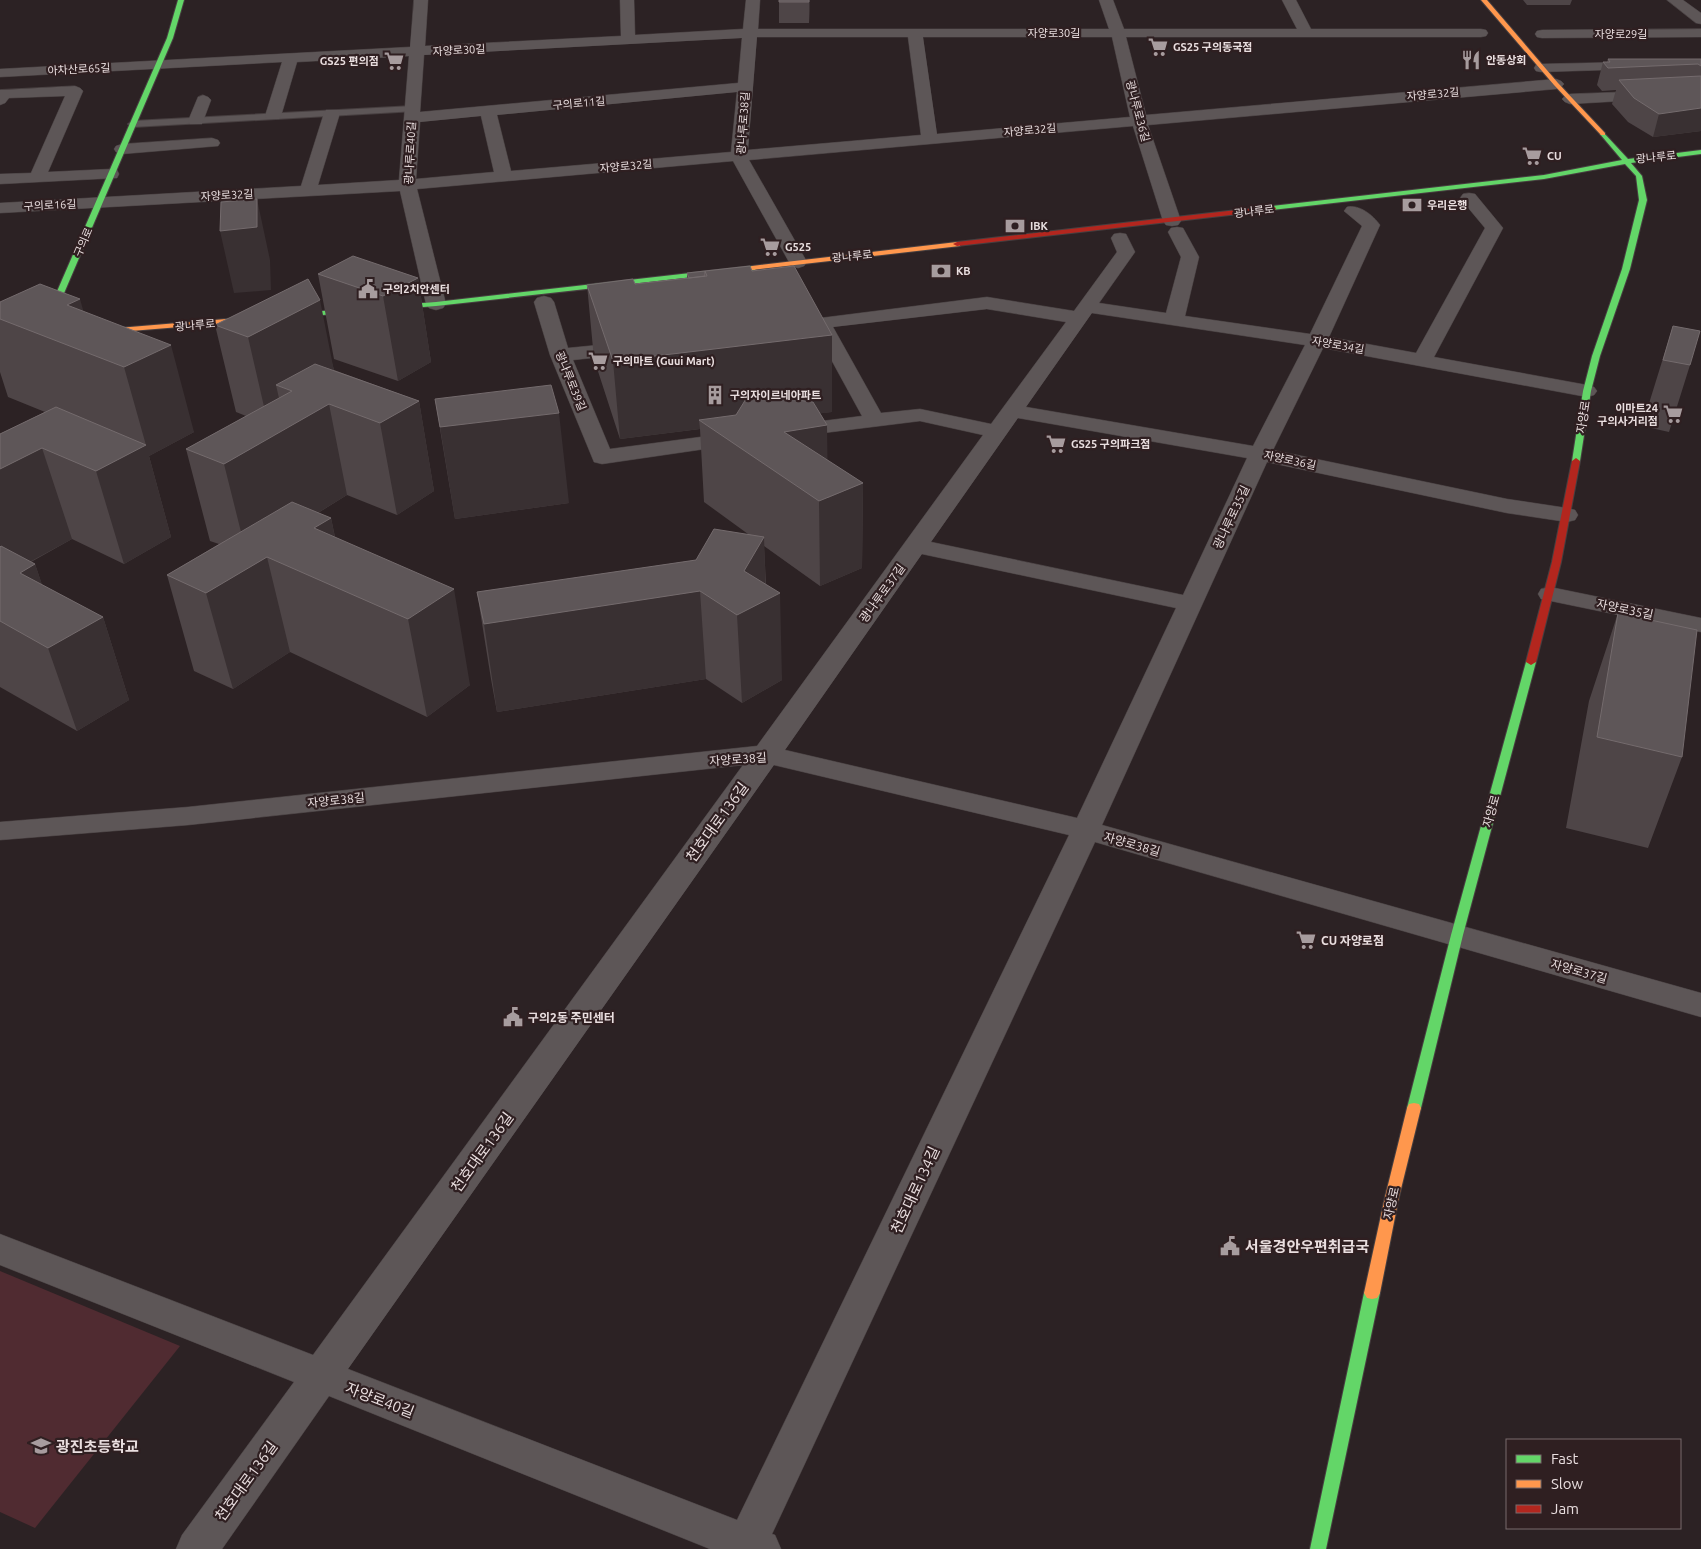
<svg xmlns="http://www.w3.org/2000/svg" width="1701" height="1549" viewBox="0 0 1701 1549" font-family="Ubuntu,'Noto Sans KR',sans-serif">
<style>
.green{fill:#502b31}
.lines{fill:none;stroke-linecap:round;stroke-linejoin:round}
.lane-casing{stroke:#473f40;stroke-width:2}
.street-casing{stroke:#473f40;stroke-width:1}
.fast-casing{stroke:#473f40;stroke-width:2}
.slow-casing{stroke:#473f40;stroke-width:2}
.jam-casing{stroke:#473f40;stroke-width:2}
.lane{fill:#5d5657;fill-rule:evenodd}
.street{fill:#5d5657;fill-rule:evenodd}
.fast{fill:#63d668;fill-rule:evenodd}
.slow{fill:#ff974d;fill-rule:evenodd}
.jam{fill:#b3261e;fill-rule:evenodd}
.wall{fill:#4e4547}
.shaded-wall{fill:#393032}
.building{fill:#5e5658;stroke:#746b6d}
.labels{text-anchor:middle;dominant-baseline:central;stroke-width:4.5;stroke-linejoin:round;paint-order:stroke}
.far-street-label{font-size:11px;fill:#e9dedf;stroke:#2f1f21}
.far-poi-label{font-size:11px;font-weight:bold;fill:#e9dedf;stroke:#2f1f21;text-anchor:start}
.street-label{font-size:12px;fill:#e9dedf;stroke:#2f1f21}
.poi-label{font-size:12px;font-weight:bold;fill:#e9dedf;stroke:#2f1f21;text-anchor:start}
.near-street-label{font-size:15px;fill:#e9dedf;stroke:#2f1f21}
.near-poi-label{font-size:15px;font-weight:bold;fill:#e9dedf;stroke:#2f1f21;text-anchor:start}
</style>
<rect width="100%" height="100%" fill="#2c2224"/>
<!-- green -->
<path class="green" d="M0 1271 180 1346 35 1528 0 1512Z"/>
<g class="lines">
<defs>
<path id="lane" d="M413 106 418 109 416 111 133 127 128 124 133 121Z"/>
<path id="street" d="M414 0H428L425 46 621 36 620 0H634L635 35 743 29 746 0H760L758 29H1109L1099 0H1113L1124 29H1297L1282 0H1296L1311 29H1481L1486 30 1488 33 1486 36 1481 37H1126L1146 115 1556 79 1561 81 1564 84 1561 87 1556 89 1148 125 1181 221 1178 225 1172 226 1166 225 1163 221 1133 126 749 160 807 262 804 266 798 268 792 266 789 262 733 161 417 189 446 304 443 308 436 310 429 308 426 304 400 191 0 213V203L301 186 324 113 326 110H338L340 113 318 185 399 180 409 56 297 62 281 116 279 119H267L265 116 282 62 0 77V69L410 47ZM757 37H908L921 135 748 150ZM923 37H1112L1130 117 937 134ZM742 38 738 83 420 112 424 55ZM737 92 731 152 511 171 497 115ZM481 116 494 172 416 179 420 122Z
M1667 0H1683L1701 13V24L1696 23Z
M1701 29V37L1542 38 1537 37 1535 34 1537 31 1542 30Z
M1631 62 1636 63 1638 66 1636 69 1541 72 1536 71 1534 68 1536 65 1541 64Z
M75 86 80 88 83 91 48 172 111 169 117 170 119 174 117 178 0 184V174L31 173 65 96 9 98 5 103 0 105V90Z
M1652 91 1657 93 1660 96 1657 99 1570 104 1565 102 1562 99 1565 96 1570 94Z
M203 95 208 97 211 100 202 124H190L188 121 198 97Z
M212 138 218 140 220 143 218 146 122 154 116 152 114 149 116 146 122 144Z
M1469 193 1475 194 1503 228 1434 357 1587 385 1594 387 1597 391 1594 395 1587 397 1323 348 1273 450 1507 499 1567 508 1575 510 1578 515 1575 520 1567 522 1507 513 1267 462 1102 825 1701 993V1017L1095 842 772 1534 775 1535 781 1549H710L329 1396 222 1549H176L182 1535 294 1382 0 1265V1234L313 1355 743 765 188 825 0 840V822L188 807 757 746 983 435 920 421 791 437 783 436 780 431 783 426 862 416 815 330 788 333 781 331 778 327 781 323 987 297 1074 311 1117 252 1111 238 1114 234 1120 233 1126 234 1135 252 1099 303 1166 313 1181 257 1168 232 1171 228 1177 227 1183 228 1199 257 1185 316 1310 334 1362 226 1344 211 1347 207C1359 204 1373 215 1380 225L1329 337 1416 353 1485 228 1460 198 1463 194ZM987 309 1066 322 991 424 920 409 881 413 833 327ZM1092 313 1305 345 1253 446 1026 407ZM1018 418 1247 458 1183 595 931 542ZM922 554 1176 608 1077 818 785 750ZM774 765 1069 835 737 1520 348 1369Z
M544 296 551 298 554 302 568 348 629 342 636 344 639 348 636 352 629 354 573 360 610 449 738 432 746 433 749 438 746 443 602 464 594 462 550 355 534 302 537 298Z
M1550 587 1701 618V632L1541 599 1538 594 1541 589Z"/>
<path id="fast" d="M178 0H184L173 38 50 326 43 328 42 326 167 38Z
M1603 132 1628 159 1701 150V154L1631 163 1642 176 1647 200 1630 269 1600 356 1591 391 1580 461 1576 464 1572 461 1583 391 1592 356 1622 269 1639 200 1636 176 1625 164 1544 179 1272 210 1268 208 1272 206 1544 175 1622 160 1600 134Z
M752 266 756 268 755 270 436 306 285 318 281 316 285 314 436 302Z
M1531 659 1536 662 1463 935 1421 1108 1419 1112 1414 1113 1409 1112 1407 1108 1451 935 1526 662Z
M1372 1287 1377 1288 1380 1293 1326 1549H1310L1364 1293 1367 1288Z"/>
<path id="slow" d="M1481 0H1487L1558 83 1605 133V135H1601L1554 85Z
M957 242H960V246L752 270 748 268 752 266Z
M285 314 289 316 288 318 94 334 90 332 94 330Z
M1414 1103 1419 1104 1421 1108 1399 1197 1380 1293 1377 1298 1372 1299 1367 1298 1364 1293 1385 1197 1407 1108 1409 1104Z"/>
<path id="jam" d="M1272 206 1276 208 1275 210 957 246 953 244 957 242Z
M1576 458 1580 461 1561 562 1536 662 1531 665 1526 662 1552 562 1572 461Z"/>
</defs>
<!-- lane casing -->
<use href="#lane" class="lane-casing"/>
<!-- street casing -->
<use href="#street" class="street-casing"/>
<!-- fast casing -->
<use href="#fast" class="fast-casing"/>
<!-- slow casing -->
<use href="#slow" class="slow-casing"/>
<!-- jam casing -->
<use href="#jam" class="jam-casing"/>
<!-- lane -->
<use href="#lane" class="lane"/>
<!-- street -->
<use href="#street" class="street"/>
<!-- fast -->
<use href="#fast" class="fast"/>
<!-- slow -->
<use href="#slow" class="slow"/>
<!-- jam -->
<use href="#jam" class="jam"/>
</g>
<!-- wall -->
<path class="wall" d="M779 0H810L809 23H779Z
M1523 0H1572L1570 5H1527Z
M1608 59H1701V131L1653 137 1628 122 1612 104 1616 90 1602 91 1597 85 1603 62H1607Z
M752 271 832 412 820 413 827 425V460L863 483 862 568 820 586 764 546 766 584 782 680 742 703 706 679 497 712 491 679 477 592 696 560 748 534 704 502 700 429 620 439 594 359 587 285 635 284 687 278V273Z
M318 274 418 278 431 362 398 381 334 359Z
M308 279 334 370 419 401 434 491 397 515 347 495 318 513 331 518 335 537 470 685 427 717 290 652 233 689 194 671 167 575 219 544 210 541 186 449 246 416 236 412 215 325Z
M0 302 83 311 194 432 149 456 171 537 124 564 72 539 31 562 35 564 42 585 103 617 129 700 77 731 0 687V434L45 412 8 397 0 372Z
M1673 326 1690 365 1669 432 1642 426Z
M435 399 569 503 455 519Z
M1618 613 1682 757 1648 848 1566 828 1589 701Z"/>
<!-- shaded-wall -->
<path class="shaded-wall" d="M809 0H810L809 23Z
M1701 108V131L1653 137 1659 114Z
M257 199 270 260 271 290 234 293 220 231Z
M418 278 431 362 398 381 383 296Z
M80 299 96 356 67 305Z
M320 300 337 386 292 391 276 385 283 416 268 424 248 337Z
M832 335V412L710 427 699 420 700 429 620 439 613 361Z
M171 345 194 432 149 456 124 367Z
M419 401 434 491 397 515 380 423Z
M329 404 347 495 247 556 224 464Z
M559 413 569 503 455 519 440 427Z
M827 425 828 498 863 483 862 568 820 586 819 501 784 432Z
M146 445 171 537 124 564 96 471Z
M42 448 72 539 0 578V469Z
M331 518 346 592 314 528Z
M764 537 766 600 780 593 782 680 742 703 737 615 744 571Z
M267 557 290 652 233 689 206 593Z
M35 564 61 640 103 617 129 700 77 731 48 648 20 573Z
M454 589 470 685 427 717 408 619Z
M700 591 706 679 497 712 484 624Z"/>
<!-- building -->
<path class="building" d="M779 0H809V2H779Z
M1608 59H1701V66L1698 64 1608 68 1603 62H1610Z
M1701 76V108L1659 114 1634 98 1619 80Z
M257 199V227L220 231 221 202Z
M353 256 418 278 383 296 318 274Z
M750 266 752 271 794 266 832 335 613 361 587 285 633 279 635 284 707 276 705 271Z
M705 271V276L689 278 687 273Z
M308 279 320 300 248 337 215 325Z
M40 284 80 299 67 305 171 345 124 367 0 319V302Z
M1673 326 1700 331 1690 365 1663 360Z
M315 364 419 401 380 423 329 404 224 464 186 449 292 391 276 385Z
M551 385 559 413 440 427 435 399Z
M749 394 813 402 827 425 784 432 863 483 819 501 699 420 736 415Z
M56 407 146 445 96 471 42 448 0 469V434Z
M292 502 331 518 314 528 454 589 408 619 267 557 206 593 167 575Z
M714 529 764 537 744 571 780 593 737 615 700 591 484 624 477 592 696 560Z
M1 546 35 564 20 573 103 617 48 648 0 621V547Z
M1618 613 1697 630 1682 757 1597 737Z"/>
<!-- icons -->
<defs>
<symbol id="supermarket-bare" viewBox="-9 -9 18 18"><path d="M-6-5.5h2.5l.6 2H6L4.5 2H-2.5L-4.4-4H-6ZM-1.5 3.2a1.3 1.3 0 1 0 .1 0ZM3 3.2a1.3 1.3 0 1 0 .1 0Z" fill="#a79c9e" stroke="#2f1f21" stroke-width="2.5" paint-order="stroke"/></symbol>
<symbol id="restaurant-bare" viewBox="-9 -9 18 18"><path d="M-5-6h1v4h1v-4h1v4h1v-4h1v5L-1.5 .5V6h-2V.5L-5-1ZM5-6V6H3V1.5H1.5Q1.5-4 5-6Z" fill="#a79c9e" stroke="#2f1f21" stroke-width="2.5" paint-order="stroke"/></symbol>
<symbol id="bank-bare" viewBox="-9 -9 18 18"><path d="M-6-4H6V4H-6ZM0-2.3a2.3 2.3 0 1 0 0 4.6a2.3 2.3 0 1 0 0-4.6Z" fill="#a79c9e" stroke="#2f1f21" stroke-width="2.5" paint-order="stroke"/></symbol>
<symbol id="civic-bare" viewBox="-9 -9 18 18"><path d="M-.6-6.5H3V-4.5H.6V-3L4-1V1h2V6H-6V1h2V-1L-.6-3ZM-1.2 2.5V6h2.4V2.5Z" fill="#a79c9e" stroke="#2f1f21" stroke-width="2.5" paint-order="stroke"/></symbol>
<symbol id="building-bare" viewBox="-9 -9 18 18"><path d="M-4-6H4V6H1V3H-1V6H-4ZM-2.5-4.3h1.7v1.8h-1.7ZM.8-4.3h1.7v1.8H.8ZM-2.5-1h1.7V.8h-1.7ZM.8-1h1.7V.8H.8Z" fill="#a79c9e" stroke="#2f1f21" stroke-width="2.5" paint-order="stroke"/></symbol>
<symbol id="school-bare" viewBox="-9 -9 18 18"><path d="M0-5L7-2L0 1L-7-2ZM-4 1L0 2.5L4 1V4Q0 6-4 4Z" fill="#a79c9e" stroke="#2f1f21" stroke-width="2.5" paint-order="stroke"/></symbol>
</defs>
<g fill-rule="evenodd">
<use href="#supermarket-bare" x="1144" y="33" width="28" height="28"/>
<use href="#restaurant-bare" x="1457" y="46" width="28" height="28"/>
<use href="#supermarket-bare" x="380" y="47" width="28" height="28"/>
<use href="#supermarket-bare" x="1518" y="142" width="28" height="28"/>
<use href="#bank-bare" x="1398" y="191" width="28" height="28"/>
<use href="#bank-bare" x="1001" y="212" width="28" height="28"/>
<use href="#supermarket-bare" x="756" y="233" width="28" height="28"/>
<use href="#bank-bare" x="927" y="257" width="28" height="28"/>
<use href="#civic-bare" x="354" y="275" width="28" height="28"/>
<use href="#supermarket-bare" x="584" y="347" width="28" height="28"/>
<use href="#building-bare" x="701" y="381" width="28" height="28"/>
<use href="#supermarket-bare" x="1659" y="400" width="28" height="28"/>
<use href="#supermarket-bare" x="1042" y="430" width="28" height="28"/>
<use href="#supermarket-bare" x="1292" y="926" width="28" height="28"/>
<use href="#civic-bare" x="499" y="1003" width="28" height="28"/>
<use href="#civic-bare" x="1216" y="1232" width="28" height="28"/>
<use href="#school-bare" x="27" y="1432" width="28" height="28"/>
</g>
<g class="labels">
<!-- far-street labels -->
<g class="far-street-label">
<text x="1054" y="33">자양로30길</text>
<text x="1621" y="34">자양로29길</text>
<text transform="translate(459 50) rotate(-3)">자양로30길</text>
<text transform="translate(79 69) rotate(-3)">아차산로65길</text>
<text transform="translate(1433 94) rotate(-5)">자양로32길</text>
<text transform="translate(579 103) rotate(-5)">구의로11길</text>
<text transform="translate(1138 111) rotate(75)">광나루로36길</text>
<text transform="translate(743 123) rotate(-86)">광나루로38길</text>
<text transform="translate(1030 130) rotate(-5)">자양로32길</text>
<text transform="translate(410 153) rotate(-87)">광나루로40길</text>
<text transform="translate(1656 157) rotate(-6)">광나루로</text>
<text transform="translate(626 166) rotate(-5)">자양로32길</text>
<text transform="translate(227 195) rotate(-3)">자양로32길</text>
<text transform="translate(50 205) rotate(-3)">구의로16길</text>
<text transform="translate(1254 211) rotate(-7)">광나루로</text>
<text transform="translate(83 242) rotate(-67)">구의로</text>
<text transform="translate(852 256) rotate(-6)">광나루로</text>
<text transform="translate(195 325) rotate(-5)">광나루로</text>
<text transform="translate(1338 345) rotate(10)">자양로34길</text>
<text transform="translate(571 381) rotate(68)">광나루로39길</text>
<text transform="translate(1290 460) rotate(12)">자양로36길</text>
</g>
<!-- far-poi labels -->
<g class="far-poi-label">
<text x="1173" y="47">GS25 구의동국점</text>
<text x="1486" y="60">안동상회</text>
<text x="379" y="61" text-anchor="end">GS25 편의점</text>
<text x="1547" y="156">CU</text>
<text x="1427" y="205">우리은행</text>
<text x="1030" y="226">IBK</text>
<text x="785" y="247">G525</text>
<text x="956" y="271">KB</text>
<text x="383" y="289">구의2치안센터</text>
<text x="613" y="361">구의마트 (Guui Mart)</text>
<text x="730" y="395">구의자이르네아파트</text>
<text x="1658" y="408" text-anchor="end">이마트24<tspan x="1658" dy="13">구의사거리점</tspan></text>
<text x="1071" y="444">GS25 구의파크점</text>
</g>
<!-- street labels -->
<g class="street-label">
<text transform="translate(1583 417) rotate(-81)">자양로</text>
<text transform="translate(1231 517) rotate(-65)">광나루로35길</text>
<text transform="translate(882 593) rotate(-54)">광나루로37길</text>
<text transform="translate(1625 609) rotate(12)">자양로35길</text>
<text transform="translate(738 759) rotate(-4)">자양로38길</text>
<text transform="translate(336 800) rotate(-6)">자양로38길</text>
<text transform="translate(1491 811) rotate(-74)">자양로</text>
<text transform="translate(1132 844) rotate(16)">자양로38길</text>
<text transform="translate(1579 971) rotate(16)">자양로37길</text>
<text transform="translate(1391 1203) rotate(-77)">자양로</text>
</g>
<!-- poi labels -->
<g class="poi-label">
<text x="1321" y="940">CU 자양로점</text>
<text x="528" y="1017">구의2동 주민센터</text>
</g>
<!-- near-street labels -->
<g class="near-street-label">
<text transform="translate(717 822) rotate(-54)">천호대로136길</text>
<text transform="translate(482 1152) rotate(-54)">천호대로136길</text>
<text transform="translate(915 1190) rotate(-65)">천호대로134길</text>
<text transform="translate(380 1400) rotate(21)">자양로40길</text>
<text transform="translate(246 1481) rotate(-54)">천호대로136길</text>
</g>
<!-- near-poi labels -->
<g class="near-poi-label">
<text x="1245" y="1246">서울경안우편취급국</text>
<text x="56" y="1446">광진초등학교</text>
</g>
</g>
<!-- legend -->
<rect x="1506" y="1439" width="175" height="90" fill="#2f1f21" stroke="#796b6d"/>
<rect x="1516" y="1455" width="25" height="8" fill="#63d668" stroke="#796b6d"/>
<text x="1551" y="1464" font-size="15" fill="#e9dedf">Fast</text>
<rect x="1516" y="1480" width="25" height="8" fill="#ff974d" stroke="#796b6d"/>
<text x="1551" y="1489" font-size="15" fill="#e9dedf">Slow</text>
<rect x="1516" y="1505" width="25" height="8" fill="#b3261e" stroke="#796b6d"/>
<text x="1551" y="1514" font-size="15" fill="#e9dedf">Jam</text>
</svg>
